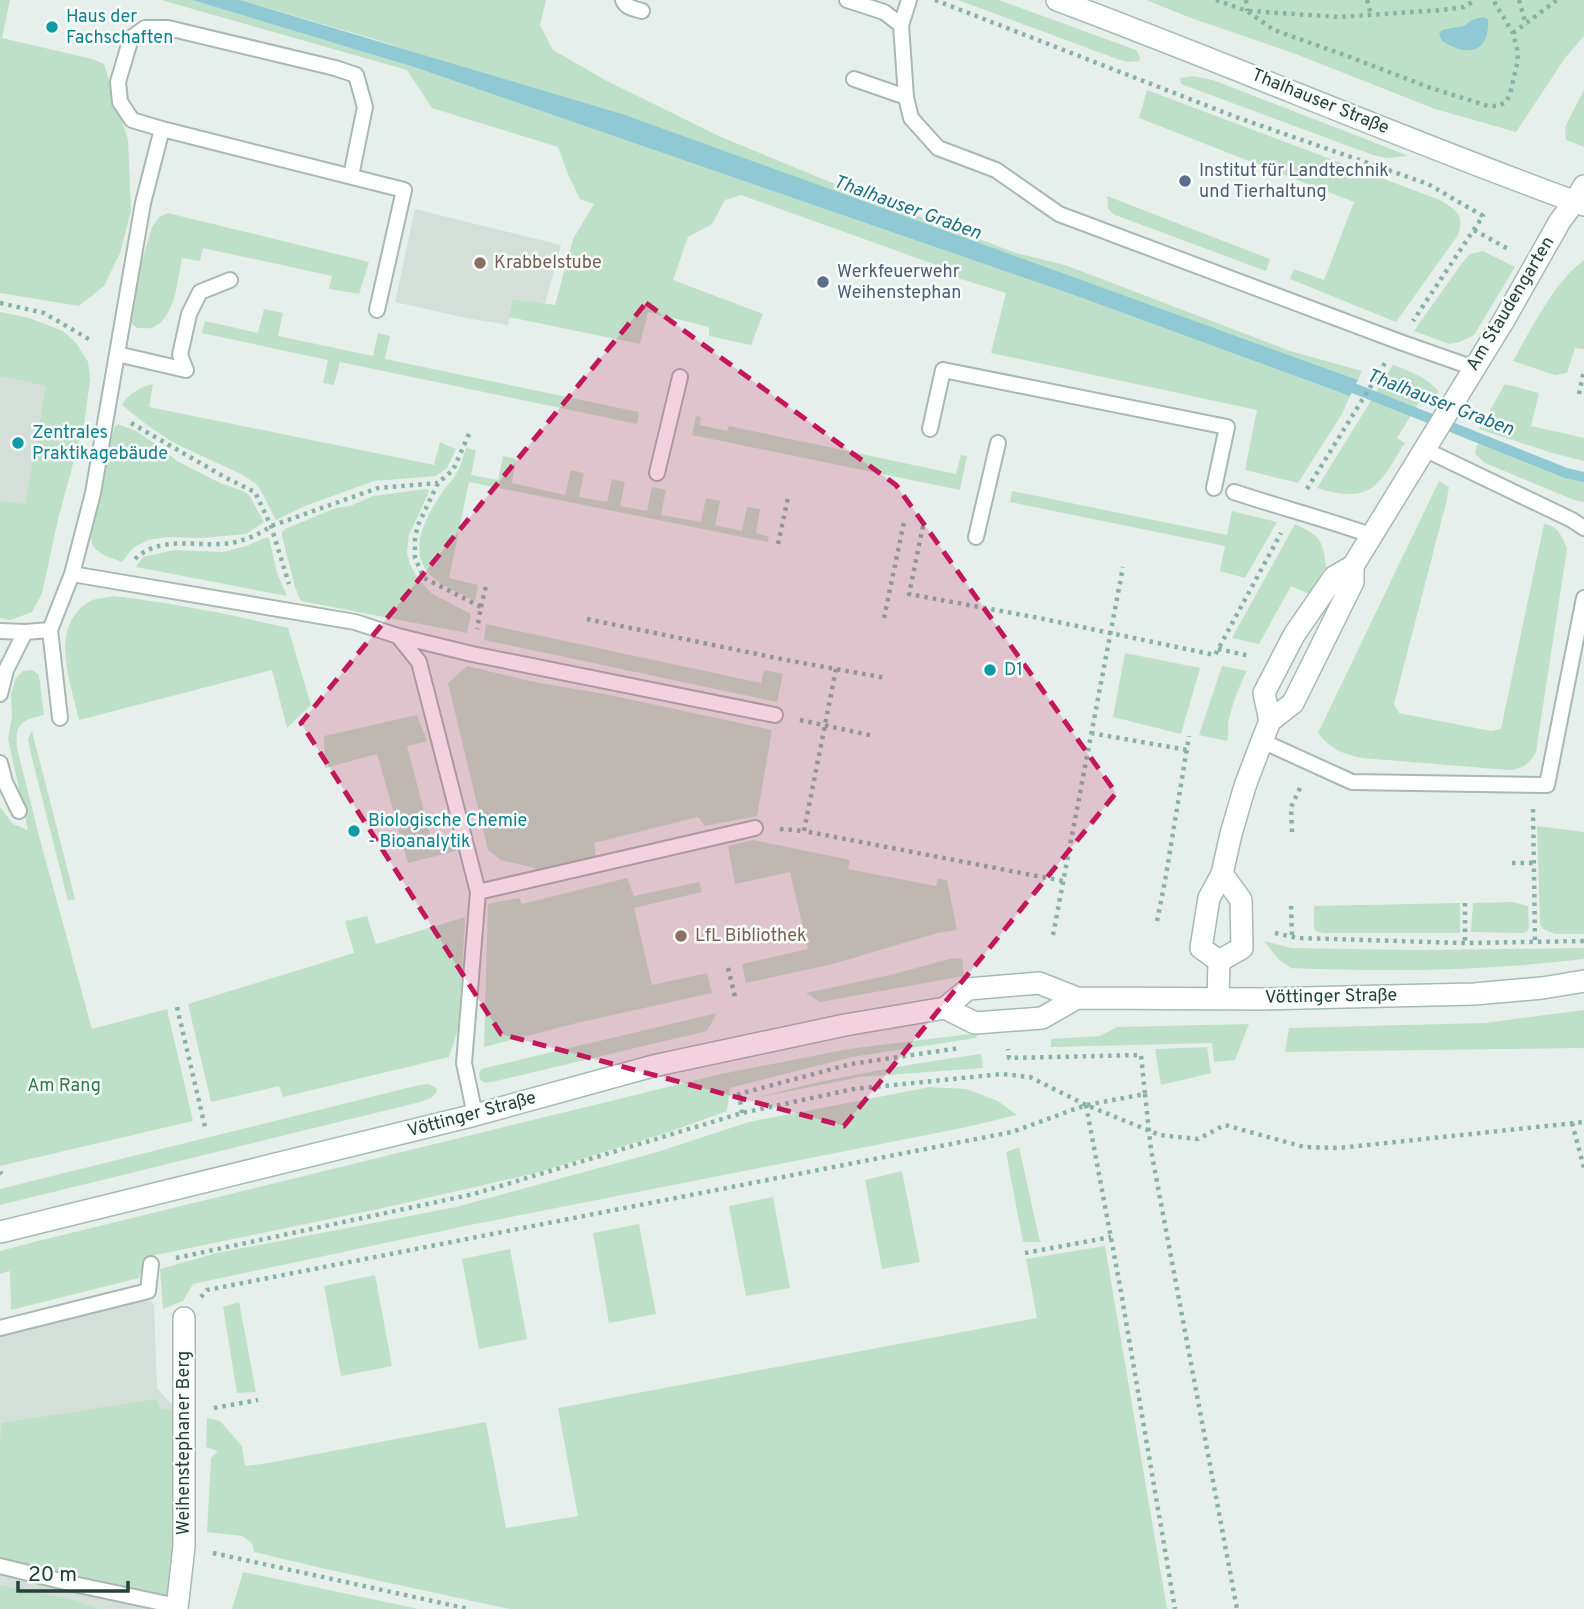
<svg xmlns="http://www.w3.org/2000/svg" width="1584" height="1609" viewBox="0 0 1584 1609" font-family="Overpass,sans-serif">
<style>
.built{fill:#d4dfda}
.green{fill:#bfe0c8}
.water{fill:#8ec9d4}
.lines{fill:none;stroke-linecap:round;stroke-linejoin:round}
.stream{stroke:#8ec9d4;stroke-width:10}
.service-casing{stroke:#a8b8b2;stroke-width:18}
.minor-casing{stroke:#a8b8b2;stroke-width:24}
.tertiary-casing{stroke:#a8b8b2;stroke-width:24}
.secondary-casing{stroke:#a4bbb3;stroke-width:24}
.path{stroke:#86b3a5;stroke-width:4.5;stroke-dasharray:3.5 5;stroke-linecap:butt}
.service{stroke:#fff;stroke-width:14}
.minor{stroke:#fff;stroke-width:21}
.tertiary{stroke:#fff;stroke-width:21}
.secondary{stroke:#fff;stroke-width:21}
.marked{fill:#c2185b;fill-opacity:0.2;stroke:#c2185b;stroke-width:5;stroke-dasharray:14 9;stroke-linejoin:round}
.culture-dot{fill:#0f9aa8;stroke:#f7fbf9;stroke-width:2.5}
.service-dot{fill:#5c6f8a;stroke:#f7fbf9;stroke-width:2.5}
.education-dot{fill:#8d6e63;stroke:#f7fbf9;stroke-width:2.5}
.labels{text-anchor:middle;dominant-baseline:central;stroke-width:5;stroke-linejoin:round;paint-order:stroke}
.culture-label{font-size:18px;fill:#0d838f;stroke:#f7fbf9;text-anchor:start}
.street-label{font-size:18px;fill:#24423a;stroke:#f7fbf9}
.service-label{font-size:18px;fill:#4e5e75;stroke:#f7fbf9;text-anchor:start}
.education-label{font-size:18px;fill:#785e54;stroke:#f7fbf9;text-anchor:start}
.park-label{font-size:18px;fill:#2d7a4b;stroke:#f7fbf9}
.water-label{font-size:19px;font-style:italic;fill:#1c6f80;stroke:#f7fbf9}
</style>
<rect width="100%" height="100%" fill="#e6efeb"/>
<!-- built -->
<path class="built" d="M415 209 561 245 545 304 512 299 508 325 466 318 395 302Z
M0 312 29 318 63 331 76 343 88 362 90 380 84 423 58 519 42 593 32 612 10 620 0 618Z
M137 1299 151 1301 154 1305 157 1388 177 1410 176 1506 168 1595 164 1609H0V1331Z"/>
<!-- green -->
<path class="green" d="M0 0H10L2 38 92 59 104 64 128 140 131 211 120 253 104 286 79 306 0 293Z
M161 0H192L417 68 1071 294 1350 396 1342 414 1298 483 1245 470 1257 410 991 353 1006 293 948 275 942 267 741 195 725 200 712 224 688 237 673 280 763 314 751 345 709 336V327L648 312 640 344 509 317 512 299 555 305 573 239 594 204 580 199 568 174 558 147 432 108 407 70Z
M240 0H546L540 25 553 50 607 81 721 137 857 193 1016 253 1065 265 1290 351 1362 371 1358 380 778 171 374 39Z
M958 0H999L1136 50 1140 57 1139 61 1129 62 1117 59Z
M1146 0H1584V36L1565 58 1516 132 1435 109 1293 53 1191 18Z
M1193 76 1213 80 1409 156 1387 158 1373 155 1181 84 1180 78Z
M1147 90 1440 200C1456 210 1465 214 1458 235L1396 322 1290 279 1294 269 1324 280 1354 202 1139 118Z
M1584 90V147L1566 140 1565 127Z
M1107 196 1270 259 1266 271 1115 215 1108 209Z
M168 213 369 262 359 294 329 289 332 276 203 248 200 261 182 258C178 279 175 317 154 327 150 329 143 328 137 328L130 322V307L134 288 152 227 159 217Z
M1483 251 1515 267 1474 335 1460 342 1449 344 1414 331 1462 263 1470 254Z
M1584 260V349L1575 348 1567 373 1555 375 1513 361C1531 329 1555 281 1584 260Z
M264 309 283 313 278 336 373 356 378 333 390 336 385 359 639 412 637 424 340 362 334 385 323 383 328 360 202 333 205 321 258 333Z
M0 312 29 318 63 331 76 343 88 362 90 380 84 423 58 519 42 593 32 612 10 620 0 618V501L25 504 46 386 0 376Z
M1393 365C1411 372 1427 377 1439 392L1435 398 1423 396 1397 438 1405 443C1378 485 1373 505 1317 488Z
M153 384 149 407 434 465 440 442 456 449 447 468 436 476 374 481 305 506 276 520 260 489 256 484 243 475 174 443 147 425 122 405C129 393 141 387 153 384Z
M1505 384 1539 393 1531 426 1584 438V461L1552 453 1479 429Z
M696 416 701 417 700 425 727 431 729 426 956 474 961 455 967 456 960 490 692 435Z
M118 424 136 431 161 448 177 461 220 483 243 491 249 495 264 522 246 534 203 538 167 537 148 540 133 548 122 562C112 558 99 555 93 546 84 529 109 447 115 426Z
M1482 443C1516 455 1548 473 1584 482V502L1574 500 1485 463 1475 454 1477 445Z
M466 448 476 450 471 475 498 480 503 456 516 459 512 483 565 495 571 470 584 473 579 497 607 502 612 479 625 482 620 506 647 511 652 487 666 490 661 515 701 522 706 498 720 501 715 525 742 531 747 507 760 509 756 533 769 537 768 542 469 482 449 578 478 585 475 601C462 594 447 589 436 580 402 554 427 514 446 487 449 483 454 479 456 474 461 467 463 457 466 448Z
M1439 481 1449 487 1446 503 1394 704 1399 713 1491 731 1501 729 1544 524C1557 525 1563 537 1567 549L1536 752C1528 765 1523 769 1508 770L1362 758C1341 753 1332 750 1318 733Z
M426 489 429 490 428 494 409 535 407 553 410 564 418 579 431 593 471 614 467 633 301 601 295 587 282 536V532L285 529 336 508 350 506 373 496Z
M1012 491 1227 535 1232 511 1277 522 1245 578 1220 571 1225 546 1010 502Z
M1295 524C1320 536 1323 539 1326 567L1309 594 1291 586 1259 644 1232 638Z
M265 538H269L270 542 277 573 287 596 136 567 143 557 174 550 223 552 246 546Z
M113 596C172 603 230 614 288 628L311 705 287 728 272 670 79 720C71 684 49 629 87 603 94 598 105 598 113 596Z
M486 624 761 683 764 670 783 674 777 702 484 640Z
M1125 653 1200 668 1181 734 1113 717Z
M467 666 534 682 605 694 772 730 757 816 705 826 698 817 594 843 596 856 538 869 501 860 488 850 448 683Z
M1222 666 1247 671C1241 681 1229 713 1228 725 1228 732 1229 734 1227 741L1199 735Z
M32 670 39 675 44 715C21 720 15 724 17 748L39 836 92 1029 167 1009 193 1121 0 1166V807L13 824 28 830 8 739 12 717 11 694 16 678 23 671Z
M417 715 427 741 407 746 434 849 455 843 456 851 408 863 377 754 325 768 324 736Z
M32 731 75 899 68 901 30 750 28 739Z
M1537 826 1584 832V934H1555L1543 929 1540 923Z
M753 840 850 860 848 869 936 886 938 878 947 880 957 930 937 933 833 964 746 983 742 964 808 949 790 872 735 884 728 846Z
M627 878 634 896 699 882 702 892 634 908 652 985 707 973 712 993 581 1022 484 1047 488 904 519 898 522 904Z
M1513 902 1528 906 1529 928 1527 932 1522 933 1471 932 1473 903Z
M1460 903V933H1325L1317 932 1314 928V906Z
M367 916 376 944 465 917 459 1026 449 1057 283 1097 279 1086 211 1102 188 1004 354 953 345 921Z
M1264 941 1291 948 1415 950 1584 948V959C1487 971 1389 972 1291 968L1278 959Z
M953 958 962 959 964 976 820 1002 806 993 890 975Z
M1584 1010V1048L1285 1052 1289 1028 1484 1023Z
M717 1013 707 1031 496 1081 485 1083 480 1079 479 1074 481 1069Z
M1249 1024 1235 1060 1214 1062 1212 1043 1051 1047V1039L1100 1036 1117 1027Z
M978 1033 976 1038 852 1057 730 1088 727 1111 669 1132 532 1174 378 1209 146 1257 139 1278 11 1310 10 1271 0 1274V1251L38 1241 721 1074 848 1049Z
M1207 1047 1211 1073 1161 1085 1155 1049Z
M981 1054 983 1068 860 1077 756 1098C830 1077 905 1065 981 1054Z
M428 1084 433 1086 437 1089 436 1093 431 1098 420 1102 0 1205V1189L419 1085Z
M930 1087 966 1089 998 1101 1017 1115 962 1128 465 1226 193 1284 183 1301 163 1309 160 1269 217 1253 456 1207 654 1153 749 1122Z
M1019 1147 1040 1242H1023L1006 1152Z
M902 1171 920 1262 882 1269 865 1180Z
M773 1197 790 1288 746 1296 729 1206Z
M639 1224 656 1314 609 1323 593 1233Z
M1105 1246 1167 1609H509L330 1570 254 1552 252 1543 242 1536 207 1532 211 1458 218 1451 206 1447 207 1418 220 1421 242 1446 245 1466 269 1463 486 1422 506 1528 578 1516 558 1408 1037 1318 1026 1259Z
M510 1249 527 1339 479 1349 462 1259Z
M375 1275 392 1366 341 1376 324 1286Z
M239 1302 256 1392 237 1393 223 1307Z
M157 1399 160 1409 177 1410 176 1506 168 1595 0 1559V1444L2 1423Z
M243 1572 419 1609H232Z
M0 1585 70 1599 100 1609H0Z"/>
<!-- water -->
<path class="water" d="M192 0H240L625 115 1358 380 1350 396 1071 294 417 68Z
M1483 17 1488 19C1490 54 1467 57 1442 41L1439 34 1442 30 1464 26 1472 20Z"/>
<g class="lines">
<!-- stream -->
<path class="stream" d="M1341 383 1566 473 1584 477"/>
<defs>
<path id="service" d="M623 0C626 8 635 9 642 11
M847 0 884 12 901 25
M909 0 901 25 906 97 911 118 938 148 996 170 1059 214 1400 342 1474 368
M854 79 906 97
M351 176 365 107 356 75 335 68 168 28H145L131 38 118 82 120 102 132 120 162 129 404 190 377 310
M117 354 186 370
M186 370 180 355 189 314 200 292 230 280
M930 429 943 370 1227 427 1214 488
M1424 449 1572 520 1584 528
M657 473 680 377
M1234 492C1279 507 1325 519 1370 535
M976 537 998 443
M72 574 355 622 398 636 419 662 478 892 464 1063 475 1115
M0 631 25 632 50 630
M398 636 472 654 775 715
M0 694 6 670 25 632
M60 718 50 630 72 574 93 493 143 203 162 129
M1262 741 1352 782 1547 785 1584 598
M0 763 5 782 19 811
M478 892 755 828
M0 1328 148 1291 151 1264
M0 1566 69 1583 177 1606"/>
<path id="minor" d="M1575 201 1584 186
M177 1609 184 1546V1318"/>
<path id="tertiary" d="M1270 721 1264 693 1294 635 1334 577 1353 566 1504 320 1560 221 1575 201
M1219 961 1201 948 1209 898 1222 874 1231 834 1245 786 1262 741 1270 721 1293 703 1353 582V566
M1219 961 1242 948 1241 900 1222 874
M1218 998 1219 961"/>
<path id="secondary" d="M1057 0C1234 66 1407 141 1584 205
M945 1008 975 1023 1042 1018 1077 998
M0 1232 475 1115 653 1066 845 1025 945 1008 968 989 1039 983 1077 998 1263 999 1474 994 1542 988 1584 981"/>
</defs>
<!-- service casing -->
<use href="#service" class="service-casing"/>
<!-- minor casing -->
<use href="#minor" class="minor-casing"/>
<!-- tertiary casing -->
<use href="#tertiary" class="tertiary-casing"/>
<!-- secondary casing -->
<use href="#secondary" class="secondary-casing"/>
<!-- path -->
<path class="path" d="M935 0 1236 117 1428 184 1483 216 1413 321
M1216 0 1247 11 1274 30 1350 57 1428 87 1488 106H1498L1506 102 1510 94 1518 60 1517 49 1513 33 1493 0
M1246 0 1247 11
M1367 0 1371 15
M1519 0 1526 25
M1249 11 1339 17 1442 10 1464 7 1476 0
M1513 33 1557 0
M1474 230 1510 250
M0 303 44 313 92 341
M1579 394 1584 370
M131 423 228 479 255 492 271 526 289 584
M469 434 453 470 438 483 418 525 415 538V558L424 578 481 607 477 629
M1307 489 1385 363
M923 526 909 594 1039 618 1215 655 1281 533
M778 544 788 498
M135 559C161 534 198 548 231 543 246 540 260 534 271 526L378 488 438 483
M481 607 486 586
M884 618 904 522
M587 619 786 660 886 678
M1218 649 1250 656
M836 669 804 831 1063 881
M800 720 874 736
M1091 733 1187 750
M1533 809 1535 941
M780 829 804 831
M1292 832 1291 807 1301 786
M1512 863H1533
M1465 903V943
M1291 906 1292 936
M1157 921 1165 881 1189 736
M1275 933 1297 938 1465 943 1584 941
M1053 935 1123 567
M728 968 735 997
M177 1007 205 1127
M1145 1094 1151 1150 1237 1609
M1086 1105 1120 1286 1175 1609
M742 1113 739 1094 851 1064 959 1048
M1572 1123 1584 1168
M0 1172 2 1174
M1025 1253 1111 1237
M176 1258 474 1194 742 1113 854 1089 1002 1074 1030 1077 1086 1105 1160 1135 1198 1139 1225 1125 1304 1147 1339 1148 1584 1122
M201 1297 207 1290 1012 1132 1086 1105 1145 1094 1141 1055 1009 1058 1008 1049
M214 1408 258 1400
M213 1553 469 1609"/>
<!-- service -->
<use href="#service" class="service"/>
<!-- minor -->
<use href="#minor" class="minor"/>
<!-- tertiary -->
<use href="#tertiary" class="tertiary"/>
<!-- secondary -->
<use href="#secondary" class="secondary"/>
</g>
<!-- marked area -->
<path class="marked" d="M646 303 896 485 1116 793 844 1126 501 1034 301 723Z"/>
<!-- markers -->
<g class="culture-dot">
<circle cx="52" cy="27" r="7"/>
<circle cx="18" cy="443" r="7"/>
<circle cx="990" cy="670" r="7"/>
<circle cx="354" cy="831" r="7"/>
</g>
<g class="service-dot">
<circle cx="1185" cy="181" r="7"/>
<circle cx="823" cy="282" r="7"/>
</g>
<g class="education-dot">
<circle cx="480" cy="263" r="7"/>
<circle cx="681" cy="936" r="7"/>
</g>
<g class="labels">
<!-- culture labels -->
<g class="culture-label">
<text x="66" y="17">Haus der<tspan x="66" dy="21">Fachschaften</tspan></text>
<text x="32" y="433">Zentrales<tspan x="32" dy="21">Praktikagebäude</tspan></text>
<text x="1004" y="670">D1</text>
<text x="368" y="821">Biologische Chemie<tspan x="368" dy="21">- Bioanalytik</tspan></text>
</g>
<!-- street labels -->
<g class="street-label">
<text transform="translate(1320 102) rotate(22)">Thalhauser Straße</text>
<text transform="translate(1511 304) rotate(-59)">Am Staudengarten</text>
<text transform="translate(1331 997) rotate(-1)">Vöttinger Straße</text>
<text transform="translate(472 1115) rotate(-15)">Vöttinger Straße</text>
<text transform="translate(184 1443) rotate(-90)">Weihenstephaner Berg</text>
</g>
<!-- service labels -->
<g class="service-label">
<text x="1199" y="171">Institut für Landtechnik<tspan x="1199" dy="21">und Tierhaltung</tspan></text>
<text x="837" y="272">Werkfeuerwehr<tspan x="837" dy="21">Weihenstephan</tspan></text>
</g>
<!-- education labels -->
<g class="education-label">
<text x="494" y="263">Krabbelstube</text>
<text x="695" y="936">LfL Bibliothek</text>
</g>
<!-- park labels -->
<g class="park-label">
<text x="64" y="1086">Am Rang</text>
</g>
<!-- water labels -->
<g class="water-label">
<text transform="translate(907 208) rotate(20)">Thalhauser Graben</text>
<text transform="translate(1440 403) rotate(21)">Thalhauser Graben</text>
</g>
</g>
<!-- scale -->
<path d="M18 1581v10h110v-10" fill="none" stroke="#24423a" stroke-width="3.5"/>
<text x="28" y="1581" font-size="21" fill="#24423a" stroke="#f7fbf9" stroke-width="5" paint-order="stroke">20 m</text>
</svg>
